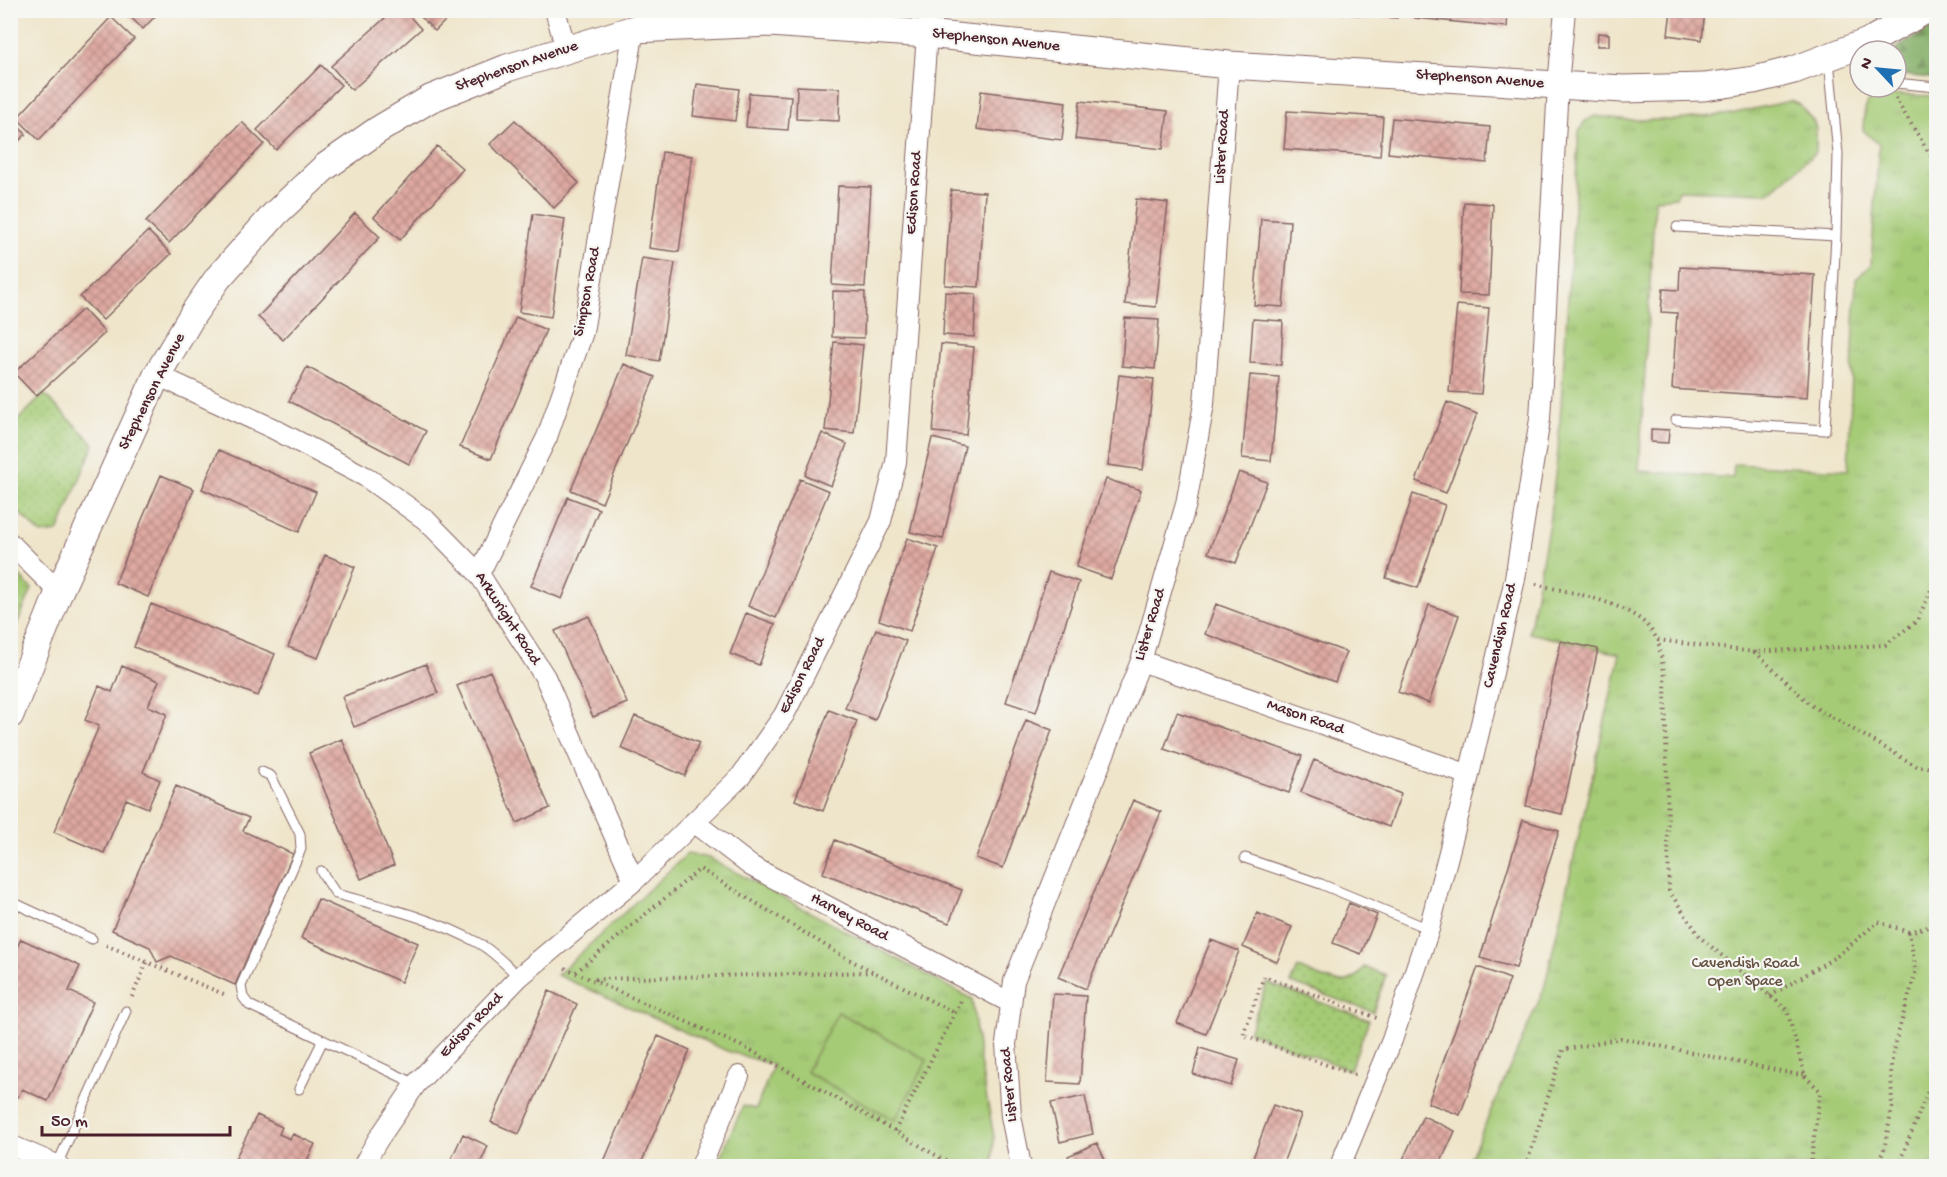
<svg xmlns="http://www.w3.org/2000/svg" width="1947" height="1177" viewBox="0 0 1947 1177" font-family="'Gochi Hand',sans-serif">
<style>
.grass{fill:url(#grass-dots);stroke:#787550;stroke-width:1.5}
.forest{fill:url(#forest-firs);stroke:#676749;stroke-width:1.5}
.park{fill:url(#park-tufts);stroke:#787550;stroke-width:1.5}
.garden{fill:#a5cb76;stroke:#787550;stroke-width:1.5}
.building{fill:url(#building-cross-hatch)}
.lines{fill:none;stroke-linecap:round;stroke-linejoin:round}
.lane-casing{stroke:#846463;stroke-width:11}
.street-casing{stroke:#846463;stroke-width:22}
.secondary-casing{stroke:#846463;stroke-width:29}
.path{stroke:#846463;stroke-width:4;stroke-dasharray:1.5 4.5;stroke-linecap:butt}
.lane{stroke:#fff;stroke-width:9}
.street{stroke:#fff;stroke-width:20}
.secondary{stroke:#fff;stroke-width:27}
.labels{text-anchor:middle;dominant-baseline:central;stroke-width:4.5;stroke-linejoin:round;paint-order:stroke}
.street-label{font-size:16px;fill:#4a1f2b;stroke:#f6f6f2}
.park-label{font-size:16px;fill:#655342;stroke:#f6f6f2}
</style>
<defs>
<pattern id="grass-dots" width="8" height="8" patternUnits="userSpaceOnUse" patternTransform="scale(1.5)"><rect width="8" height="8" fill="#a5cb76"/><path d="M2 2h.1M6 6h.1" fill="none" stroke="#90ae66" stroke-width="1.8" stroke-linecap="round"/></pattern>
<pattern id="forest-firs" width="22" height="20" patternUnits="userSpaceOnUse" patternTransform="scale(1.5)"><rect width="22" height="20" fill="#84af67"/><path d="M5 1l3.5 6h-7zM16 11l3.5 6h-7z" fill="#6e8e55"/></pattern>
<pattern id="park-tufts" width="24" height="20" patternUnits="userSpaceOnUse" patternTransform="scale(1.5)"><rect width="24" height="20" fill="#a5cb76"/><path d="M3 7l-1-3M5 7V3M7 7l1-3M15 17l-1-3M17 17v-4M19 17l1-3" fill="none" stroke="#90ae66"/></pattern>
<pattern id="building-cross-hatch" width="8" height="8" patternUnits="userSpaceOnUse" patternTransform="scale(1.5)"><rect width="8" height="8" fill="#dea9a1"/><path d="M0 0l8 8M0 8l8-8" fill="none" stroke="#b68983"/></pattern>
</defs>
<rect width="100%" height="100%" fill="#f6f6f2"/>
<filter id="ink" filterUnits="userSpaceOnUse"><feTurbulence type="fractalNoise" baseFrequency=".0167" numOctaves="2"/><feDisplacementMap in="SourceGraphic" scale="12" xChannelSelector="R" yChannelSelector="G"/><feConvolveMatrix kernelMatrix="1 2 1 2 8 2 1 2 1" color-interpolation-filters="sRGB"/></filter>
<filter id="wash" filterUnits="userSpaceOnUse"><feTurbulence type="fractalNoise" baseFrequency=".008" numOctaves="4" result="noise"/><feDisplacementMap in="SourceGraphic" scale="24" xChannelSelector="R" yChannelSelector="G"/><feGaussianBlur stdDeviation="1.35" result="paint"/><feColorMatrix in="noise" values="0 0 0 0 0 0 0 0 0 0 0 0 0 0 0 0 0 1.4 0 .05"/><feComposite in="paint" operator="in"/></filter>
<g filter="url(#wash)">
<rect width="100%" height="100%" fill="#efe5ca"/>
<!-- grass -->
<path class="grass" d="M44 394 94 444 58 532 41 534 11 505 10 428Z
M11 568 32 589 11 638Z
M1364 967 1386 975 1373 1012 1291 983 1298 968C1322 977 1347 995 1364 967Z
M1267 983 1369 1020 1350 1070 1249 1032Z"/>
<!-- forest -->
<path class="forest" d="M1936 25V79L1896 74V51H1892Z"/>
<!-- park -->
<path class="park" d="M1876 94 1936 96V1166H1467L1544 989 1620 654 1529 633 1549 523 1558 451 1579 131 1585 121 1595 116 1629 120H1675L1731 114 1790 101 1800 105 1813 121 1816 129V152L1769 193 1678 190 1676 197 1655 199 1639 471 1733 478 1734 464 1848 470 1856 279 1871 265 1879 145 1863 130C1864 114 1863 104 1876 94Z
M687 854 709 858 972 999 980 1062 994 1137 993 1160 985 1166H716L743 1106 756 1109 773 1065 727 1051 557 975Z"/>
<!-- garden -->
<path class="garden" d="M838 1012 927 1060 895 1120 806 1072Z"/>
<g id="blocks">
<!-- building -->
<path class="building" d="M123 10H161L143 29Z
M394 10H404L421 29 352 90 331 66Z
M414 10H456L435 31Z
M1320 10H1398L1397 18 1320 12Z
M1416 10H1508L1507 27 1415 18Z
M1671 10H1705L1702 40 1668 35Z
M111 17 134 39 39 140 17 118Z
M1598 33 1609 34V46H1597Z
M321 65 341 85 276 150 257 130Z
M697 84 739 89 735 121 693 116Z
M797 86 840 88 839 121 796 119Z
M981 91 1066 102 1062 140 977 129Z
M749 93 791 96 788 130 746 127Z
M1080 101 1168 111 1163 149 1075 139Z
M1287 111 1383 117 1380 156 1284 149Z
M1392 118 1490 127 1487 163 1388 153Z
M10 119 26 134 10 150Z
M515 120 579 183 554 208 490 144Z
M242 122 264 144 169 243 146 222Z
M437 146 463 169 400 240 374 217Z
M662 152 692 156 679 252 649 248Z
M838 186 871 187 865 287 832 285Z
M951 190 985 192 979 287 945 285Z
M1136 199 1168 203 1156 307 1125 304Z
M1464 202 1493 204 1489 295 1459 294Z
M355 213 380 237 283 340 258 317Z
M533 214 565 219 551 317 519 312Z
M1261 219 1290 221 1283 307 1254 305Z
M148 231 171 254 103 320 80 297Z
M642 258 675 263 659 361 626 355Z
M1680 267 1815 275 1807 398 1672 389 1677 313 1661 312 1663 289 1679 290Z
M833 291 865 292 864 338 832 337Z
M945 292 976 294 974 337 943 335Z
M1457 305 1489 308 1481 394 1449 392Z
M83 309 105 333 36 396 14 373Z
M516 317 546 330 491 459 460 447Z
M1125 318 1159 320 1155 369 1122 366Z
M1253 319 1283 321 1281 365 1250 363Z
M834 342 863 345 854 433 825 430Z
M941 344 974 347 966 435 933 432Z
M624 364 655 377 602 503 571 490Z
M307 367 426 431 409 464 289 401Z
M1119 375 1154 379 1143 470 1108 465Z
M1250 375 1279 377 1271 461 1242 458Z
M1447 402 1477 414 1446 493 1416 481Z
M1651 429 1669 430 1668 443 1651 442Z
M822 433 847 444 831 486 805 475Z
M932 438 965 446 943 539 910 532Z
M219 450 316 492 299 532 202 489Z
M1239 472 1267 482 1236 563 1208 553Z
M161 475 194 489 148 597 115 583Z
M800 479 829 491 776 618 748 606Z
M1106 479 1141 490 1111 579 1076 567Z
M1413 494 1445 505 1418 588 1386 578Z
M568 497 599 509 562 599 531 586Z
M907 538 938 548 910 631 879 620Z
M325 555 355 567 318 658 288 647Z
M1049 572 1079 582 1036 712 1006 702Z
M151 604 275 654 258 696 134 647Z
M1216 604 1346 652 1335 682 1205 634Z
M1429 605 1459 615 1429 703 1398 692Z
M746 613 775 624 759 665 730 654Z
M589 616 627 703 593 717 555 631Z
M876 629 906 641 875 720 845 708Z
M1561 641 1598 649 1562 814 1526 806Z
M426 664 438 693 354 727 342 697Z
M122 666 159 681 148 706 167 714 143 772 160 780 148 808 126 799 104 853 54 832 99 726 85 720 99 686 112 692Z
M490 671 550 808 517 823 457 686Z
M829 710 857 721 823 811 795 800Z
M1177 712 1302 756 1289 793 1164 749Z
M635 716 699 743 685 776 621 748Z
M1026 720 1052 730 1003 868 976 858Z
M342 739 394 865 361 879 309 753Z
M1314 760 1401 794 1389 827 1301 792Z
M176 786 249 818 243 831 293 854 235 985 171 956 157 962 150 947 112 930Z
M1133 800 1161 812 1086 989 1058 977Z
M1523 820 1559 831 1516 968 1480 958Z
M835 840 962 890 949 923 823 873Z
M318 899 418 943 401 982 301 938Z
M1349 903 1377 915 1361 954 1333 943Z
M1257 913 1292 927 1277 962 1243 947Z
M21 939 80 966 69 991 93 1002 48 1101 22 1089 18 1097 10 1094V962Z
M1211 940 1239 951 1206 1034 1177 1023Z
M1478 967 1510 979 1460 1115 1428 1103Z
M549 991 577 1004 519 1134 491 1122Z
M1053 994 1086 996 1080 1084 1047 1082Z
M658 1036 690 1050 640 1166H602Z
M1200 1048 1239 1060 1231 1086 1193 1074Z
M1085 1096 1093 1134 1060 1142 1051 1103Z
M1273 1105 1301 1115 1282 1166H1250Z
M257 1115 282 1127 279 1134 290 1139 293 1134 315 1144 304 1166H240L233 1163Z
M1423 1116 1455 1131 1439 1166H1400Z
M463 1134 488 1146 479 1166H448Z
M1097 1143 1108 1166H1073L1068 1156Z"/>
</g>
</g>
<g filter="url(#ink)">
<use href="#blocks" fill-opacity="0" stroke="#846463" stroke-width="1.5"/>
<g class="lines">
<defs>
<path id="lane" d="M1896 83 1936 87
M1677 227 1836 236 1838 154 1829 60
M1676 420 1825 430 1836 236
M262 772 271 776 300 834 301 849 241 986 243 997 249 1005 416 1084
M1245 858 1321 884 1429 929
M321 871 336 894C385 907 436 919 480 944 494 952 507 966 519 977
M10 901 92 939
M299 1089 323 1040
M57 1165 126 1011"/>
<path id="street" d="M555 10 566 49
M157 375 272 428 366 477 426 520 479 574 545 677 634 881
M10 543 59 592
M479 574 547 437 583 332 634 29
M1141 661 1469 775
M694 822 751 866 1011 1003
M10 1145 59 1166
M363 1166 377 1141 416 1084 519 977 634 881 741 776 784 715 881 521 896 462 927 34
M701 1166 739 1076
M1021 1166 1011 1116 1006 1044 1014 981 1141 661 1186 504 1204 404 1229 65
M1340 1166 1392 1040 1429 929 1469 775 1515 579 1540 419 1558 85 1565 10"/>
<path id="secondary" d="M10 715 59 592 157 375 193 314 218 278 275 214 325 167 378 130 430 99 507 68 634 29 770 23 927 34 1229 65 1623 89 1704 87 1754 80 1794 70 1868 42 1926 10"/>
</defs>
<!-- lane casing -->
<use href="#lane" class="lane-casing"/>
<!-- street casing -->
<use href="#street" class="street-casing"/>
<!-- secondary casing -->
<use href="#secondary" class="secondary-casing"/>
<!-- path -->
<path class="path" d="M1895 98 1936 164
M1536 584C1570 593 1610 598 1640 619 1647 624 1653 633 1658 640L1754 652 1885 645 1917 621 1936 579
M1755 652 1811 705 1918 767H1936
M106 945 226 995
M565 968 748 1049 895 1131 954 1166
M576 972 700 869 846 958 955 1013
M595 979 872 972
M1770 996 1837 956 1878 922 1909 932
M132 997 147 962
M1355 1075 1243 1035 1264 976 1377 1018
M1805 1076 1820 1091 1811 1163 1814 1166
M895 1131 961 1001
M1526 1166 1563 1050 1621 1038 1805 1076 1787 1010 1701 938 1669 891 1665 677 1658 640
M1876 1166 1884 1150 1892 1108 1891 1065 1897 1037 1916 971 1909 932 1936 925
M1898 1166 1936 1071"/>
<!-- lane -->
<use href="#lane" class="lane"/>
<!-- street -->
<use href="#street" class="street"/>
<!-- secondary -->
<use href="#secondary" class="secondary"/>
</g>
</g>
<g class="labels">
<!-- street labels -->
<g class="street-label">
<text transform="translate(996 41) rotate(6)">Stephenson Avenue</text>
<text transform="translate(517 67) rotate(-19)">Stephenson Avenue</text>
<text transform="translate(1480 80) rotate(4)">Stephenson Avenue</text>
<text transform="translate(1223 147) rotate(-86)">Lister Road</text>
<text transform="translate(915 193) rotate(-86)">Edison Road</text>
<text transform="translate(588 292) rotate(-79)">Simpson Road</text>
<text transform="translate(153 392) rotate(-63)">Stephenson Avenue</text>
<text transform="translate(507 619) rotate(57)">Arkwright Road</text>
<text transform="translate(1151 625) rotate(-73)">Lister Road</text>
<text transform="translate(1501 636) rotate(-77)">Cavendish Road</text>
<text transform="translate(803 676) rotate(-63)">Edison Road</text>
<text transform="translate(1305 718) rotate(19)">Mason Road</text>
<text transform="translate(849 918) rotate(28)">Harvey Road</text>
<text transform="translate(472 1026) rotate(-46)">Edison Road</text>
<text transform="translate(1010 1085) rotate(-95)">Lister Road</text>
</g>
<!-- park labels -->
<g class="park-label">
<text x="1745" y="964">Cavendish Road<tspan x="1745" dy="18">Open Space</tspan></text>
</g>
</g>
<!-- margin -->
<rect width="1947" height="1177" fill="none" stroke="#f6f6f2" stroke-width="36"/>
<!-- north arrow -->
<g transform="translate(1878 69) rotate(296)"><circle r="28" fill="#f6f6f2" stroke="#b1a0a2" stroke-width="1.5"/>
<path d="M0-4.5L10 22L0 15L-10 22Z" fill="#1f6fb2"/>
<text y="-9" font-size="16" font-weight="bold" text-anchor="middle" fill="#4a1f2b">N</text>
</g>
<!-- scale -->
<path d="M42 1126v9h188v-9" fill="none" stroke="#4a1f2b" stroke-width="3"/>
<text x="51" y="1126" font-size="18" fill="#4a1f2b" stroke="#f6f6f2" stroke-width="4.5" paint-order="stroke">50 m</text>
</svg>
